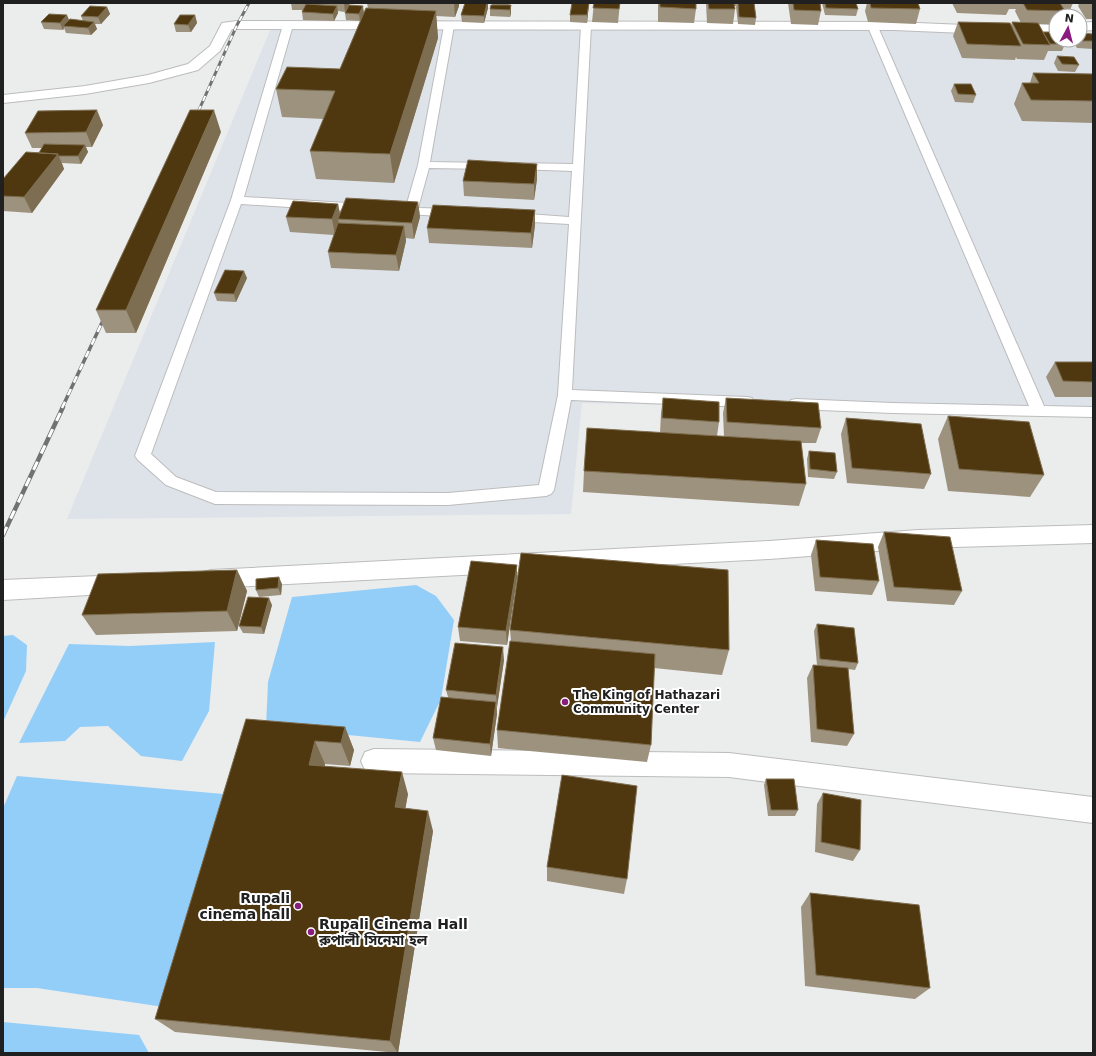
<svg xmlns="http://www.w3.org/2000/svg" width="1096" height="1056" viewBox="0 0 1096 1056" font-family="'DejaVu Sans','Noto Sans Bengali',sans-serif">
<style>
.built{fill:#dee3ea}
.water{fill:#93cef9}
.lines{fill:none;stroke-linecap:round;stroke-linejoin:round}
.service-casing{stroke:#bcbcbd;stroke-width:2}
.minor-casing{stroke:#bcbcbd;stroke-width:2}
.service{fill:#fff;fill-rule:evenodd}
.minor{fill:#fff;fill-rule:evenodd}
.rail-far2-casing{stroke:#717172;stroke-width:3}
.rail-far1-casing{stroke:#717172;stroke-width:3.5}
.rail-casing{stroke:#717172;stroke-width:4.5}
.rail-far2{stroke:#fff;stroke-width:2;stroke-dasharray:5.5;stroke-linecap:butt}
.rail-far1{stroke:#fff;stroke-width:2.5;stroke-dasharray:7;stroke-linecap:butt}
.rail{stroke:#fff;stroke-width:3;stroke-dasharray:9;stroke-linecap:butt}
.wall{fill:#9d927e}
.shaded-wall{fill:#7e6e51}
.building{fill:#4f380f;stroke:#7e6e51}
.poi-dot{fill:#8a1c80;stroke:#fff;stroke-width:1.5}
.labels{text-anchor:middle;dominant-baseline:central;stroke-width:4;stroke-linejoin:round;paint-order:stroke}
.poi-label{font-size:12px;font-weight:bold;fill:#202021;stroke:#fff;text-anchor:start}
.near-poi-label{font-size:14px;font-weight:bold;fill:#202021;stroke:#fff;text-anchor:end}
</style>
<rect width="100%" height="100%" fill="#ebecec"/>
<!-- built -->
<path class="built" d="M273 23 987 31 1056 40H1080V28H1093V415L582 403 571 514 67 519Z"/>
<!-- water -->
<path class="water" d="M416 585 436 596 454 620 441 699 420 742 266 727 268 682 292 597Z
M13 635 27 645 26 671 3 722V636Z
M215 642 209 711 182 761 141 756 108 726 80 727 65 741 19 743 69 644 130 646Z
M17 776 235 795 170 1008 37 988H3V808Z
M3 1022 139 1035 149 1053H3Z"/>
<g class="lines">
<defs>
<path id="service" d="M288 22 293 25 244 197 365 204 369 205 371 208 369 211 365 212 241 204 151 454 176 477 216 492 448 493 539 485 558 395 569 224 514 221 510 220 508 217 510 214 514 213 569 217 572 171 516 169 510 166 516 163 573 164 581 26 586 23 591 26 572 390 747 397 752 398 754 402 752 406 747 407 571 400 554 490 551 494 546 496 448 505 215 504 166 485 138 460 135 456 231 200 283 25Z
M449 23 454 26 430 162 489 163 495 166 489 169 429 168 418 208 453 209 457 210 459 213 457 216 453 217 394 213 392 210 394 207H406L418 165 444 26Z
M873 24 878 27 1044 406 1093 407V417L892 413 796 409 791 408 789 404 791 400 796 399 892 403 1029 406 868 27Z"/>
<path id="minor" d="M237 21 894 22 988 26 1056 24V32L988 34 894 30 237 29H232L220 51 198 70 149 83 85 94 3 103V95L85 86 148 75 188 64 210 46 222 23Z
M1093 22V30L1080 31V23Z
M1093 525V543L918 548 769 559 211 588 203 586 200 579 203 572 211 570 769 541 918 530Z
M123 575 131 577 135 584 131 591 123 593 3 600V580Z
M374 749 729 753 1093 797V823L729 777 374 773 365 770 361 761 365 752Z"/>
</defs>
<!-- service casing -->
<use href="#service" class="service-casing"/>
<!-- minor casing -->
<use href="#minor" class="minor-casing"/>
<!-- service -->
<use href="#service" class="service"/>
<!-- minor -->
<use href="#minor" class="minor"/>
<defs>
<path id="rail-far2" d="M194 121 237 25 249 3"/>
<path id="rail-far1" d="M62 408 106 314"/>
<path id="rail" d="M3 535 63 407"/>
</defs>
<!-- rail-far2 casing -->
<use href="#rail-far2" class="rail-far2-casing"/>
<!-- rail-far1 casing -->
<use href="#rail-far1" class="rail-far1-casing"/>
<!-- rail casing -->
<use href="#rail" class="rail-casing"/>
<!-- rail-far2 -->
<use href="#rail-far2" class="rail-far2"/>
<!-- rail-far1 -->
<use href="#rail-far1" class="rail-far1"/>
<!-- rail -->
<use href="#rail" class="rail"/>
</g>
<!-- wall -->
<path class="wall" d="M291 3H350L345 12 338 11V13L334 21 303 20 302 12 303 10H292Z
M367 3H459V6L455 17 436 16 438 38 394 183 316 179 310 151 324 119 282 117 276 89 340 69 360 21 346 20 345 13 364 12 368 8Z
M465 3H488V8L484 23 462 22 461 15Z
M492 3H509V5L511 13 510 17 490 16V9L492 5Z
M589 3 587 23 570 22V15Z
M594 3H620L618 23 592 22Z
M658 3H696V9L694 23 658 22Z
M706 3H737L736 6H735V9L733 24 707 23Z
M737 3H754L756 18 755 25 738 24 736 7Z
M788 3H820L821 11 818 25 791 24Z
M822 3H856L858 9 856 16 825 15Z
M867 3H918L920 9 916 24 868 22 865 11Z
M952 3H1073L1070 10H1065V11L1063 16H1056V25L1039 24 1043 32 1065 44 1062 51H1048L1044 60 1017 59 1016 57 1015 60 962 58 953 36 958 22 1011 26 1012 22 1021 23 1015 11 1016 9H1009L1006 15 957 13Z
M1077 3H1093V19H1086L1078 6 1079 5Z
M107 7 110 14 101 24H95L97 29 91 35 66 33 64 28 63 30 44 29 41 22 70 20 83 21 81 16Z
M195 15 197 23 191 32H176L174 24Z
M1093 34V49L1077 48 1072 40H1080Z
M1057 56 1079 65 1075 72 1058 71 1054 63Z
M1033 73 1093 74V123L1022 121 1014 104 1022 83H1030Z
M954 84 976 95 973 103 955 102 951 91Z
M103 125 92 147H86L88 152 81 164 62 163 64 169 32 213 3 211V179L39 153 42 148H32L25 133Z
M221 132 136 333H106L96 310Z
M537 179 534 200 464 196 463 181Z
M418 202 420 217 414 239 406 238V241L399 271 331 268 328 252 334 235 290 232 286 217 338 204 340 214Z
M535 225 532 248 429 243 427 228Z
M247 278 236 302 217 301 214 293Z
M1055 362H1093V397H1055L1046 377Z
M663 398 719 422 717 436H724L723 413 726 398 821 428 816 443H801L806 484 799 506 583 492 584 471 660 433 661 413Z
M948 416 1044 475 1030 497 948 491 938 439Z
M846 418 931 474 924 489 847 483 841 434Z
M809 451 837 472 834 479 808 477 807 459Z
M884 532 962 591 954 605 887 601 878 547Z
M816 540 879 581 872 595 815 591 811 555Z
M517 565 507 645 460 641 458 627Z
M237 570 247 591 237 631 96 635 82 615Z
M282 584 281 595 259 597 256 590Z
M272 605 264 634 243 633 239 626Z
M817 624 858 663 855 670 848 669 854 734 847 746 811 742 807 678 813 665H817L814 631Z
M510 630 729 650 722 675 654 668 651 745 647 762 498 748 497 730 511 641Z
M504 660 497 707V714L491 756 436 750 433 738 448 697 446 690Z
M246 719 345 727 354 750 350 766 325 764V767L408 794 405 808 433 831 398 1053 175 1032 155 1019Z
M766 779 798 810 795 816H768L764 785Z
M823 793 860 850 853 861 815 852 817 804Z
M547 867 627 879 624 894 547 881Z
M810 893 930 988 915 999 805 986 801 907Z"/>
<!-- shaded-wall -->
<path class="shaded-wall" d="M344 3H350L345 12Z
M454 3H459V6L455 17Z
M487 3H488V8L484 23V16Z
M589 3 587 23V15Z
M511 5V13L510 17V10Z
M337 6 338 13 334 21 333 14Z
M363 6 364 13 360 21 359 14Z
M107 7 110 14 101 24 98 17Z
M436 11 438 38 394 183 390 154Z
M67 15 70 22 63 26 64 28 63 30 60 23Z
M195 15 197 23 191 32 188 25Z
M94 22 97 29 91 35 88 28Z
M97 110 103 125 92 147 86 132Z
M214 110 221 132 136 333 126 310Z
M85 145 88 152 81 164 78 156Z
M58 154 64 169 32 213 24 197Z
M537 164V179L534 200V184Z
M418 202 420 217 414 239 412 223Z
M338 204 341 219H338L339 224 335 235 332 219Z
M535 210V225L532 248 531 233Z
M404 226 406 241 399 271 396 255Z
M244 271 247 278 236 302 234 294Z
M517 565V579L507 645 506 631Z
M237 570 247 591 237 631 227 611Z
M279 577 282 584 281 595 278 588Z
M269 598 272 605 264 634 261 627Z
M503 647 504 660 497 707 496 695Z
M496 702 497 714 491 756 490 744Z
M345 727 354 750 350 766 341 743Z
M315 741 325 764 320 787 309 765Z
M402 772 408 794 402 828 395 807Z
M428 811 433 831 398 1053 390 1041Z"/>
<!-- building -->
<path class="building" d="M465 3H487L484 16 461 15Z
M572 3H589L587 15H570Z
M594 3H620L619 9 593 8Z
M660 3H696V9L660 7Z
M708 3H734L735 9H709Z
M738 3H754L756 18 739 17Z
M793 3H820L821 11 794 10Z
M825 3H856L858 9 826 8Z
M870 3H918L920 9 871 8Z
M1023 3H1060L1065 11 1027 10Z
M306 4 337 6 333 14 302 12Z
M349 5 363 6 359 14 345 13Z
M491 5H511L510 10 490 9Z
M90 6 107 7 98 17 81 16Z
M366 8 436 11 390 154 310 151 335 91 276 89 287 67 340 69Z
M49 14 67 15 60 23 41 22Z
M180 15H195L188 25 174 24Z
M70 19 94 22 88 28 63 26Z
M958 22 1010 23 1021 46 967 44Z
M1012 22 1038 23 1050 45 1023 44Z
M1043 32H1056V40H1062L1065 44H1050Z
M1080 33 1093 34V41H1080Z
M1057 56 1074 57 1079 65 1062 64Z
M1033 73 1093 74V101L1031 100 1022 83H1039Z
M954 84H971L976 95 958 94Z
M97 110 86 132 25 133 38 111Z
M190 110H214L126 310H96Z
M44 144 85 145 78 156H58V154L39 153Z
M26 152 58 154 24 197 3 196V179Z
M468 160 537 164 534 184 463 181Z
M346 198 418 202 412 223 338 219Z
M293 201 338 204 332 219 286 217Z
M433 205 535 210 531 233 427 228Z
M338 223 404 226 396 255 328 252Z
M225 270 244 271 234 294 214 293Z
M1055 362H1093V382L1063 381Z
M663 398 719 402V422L662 418Z
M726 398 818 403 821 428 727 422Z
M948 416 1029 422 1044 475 959 469Z
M846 418 921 424 931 474 852 468Z
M587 428 801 441 806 484 584 471Z
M809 451 835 453 837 472 810 469Z
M884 532 950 537 962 591 894 587Z
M816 540 873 544 879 581 820 577Z
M521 553 728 570 729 650 510 630Z
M471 561 517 565 506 631 458 627Z
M237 570 227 611 82 615 98 574Z
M279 577 278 588 256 590V579Z
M248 597 269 598 261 627 239 626Z
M817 624 854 628 858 663 820 659Z
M510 641 655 654 651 745 497 730Z
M455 643 503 647 496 695 446 690Z
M813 665 848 668 854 734 817 729Z
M441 697 496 702 490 744 433 738Z
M246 719 345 727 341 743 315 741 309 765 402 772 395 807 428 811 390 1041 155 1019Z
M562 775 637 786 627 879 547 867Z
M766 779H794L798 810H771Z
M823 793 861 800 860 850 821 842Z
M810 893 919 905 930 988 816 975Z"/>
<!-- markers -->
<g class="poi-dot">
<circle cx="565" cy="702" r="4"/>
<circle cx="298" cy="906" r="4"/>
<circle cx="311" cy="932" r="4"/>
</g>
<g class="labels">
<!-- poi labels -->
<g class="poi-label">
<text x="573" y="695">The King of Hathazari<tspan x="573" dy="14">Community Center</tspan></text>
</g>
<!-- near-poi labels -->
<g class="near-poi-label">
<text x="290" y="898">Rupali<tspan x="290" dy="16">cinema hall</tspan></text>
<text x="319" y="924" text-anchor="start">Rupali Cinema Hall<tspan x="319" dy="16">রুপালী সিনেমা হল</tspan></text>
</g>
</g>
<!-- border -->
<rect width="1096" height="1056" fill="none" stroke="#202021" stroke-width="8"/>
<!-- north arrow -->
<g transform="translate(1068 28) rotate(7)"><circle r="19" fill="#ffffff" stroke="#a6a6a6"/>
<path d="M0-3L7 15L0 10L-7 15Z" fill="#8a1c80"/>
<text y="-6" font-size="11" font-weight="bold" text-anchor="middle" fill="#202021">N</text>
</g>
</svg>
